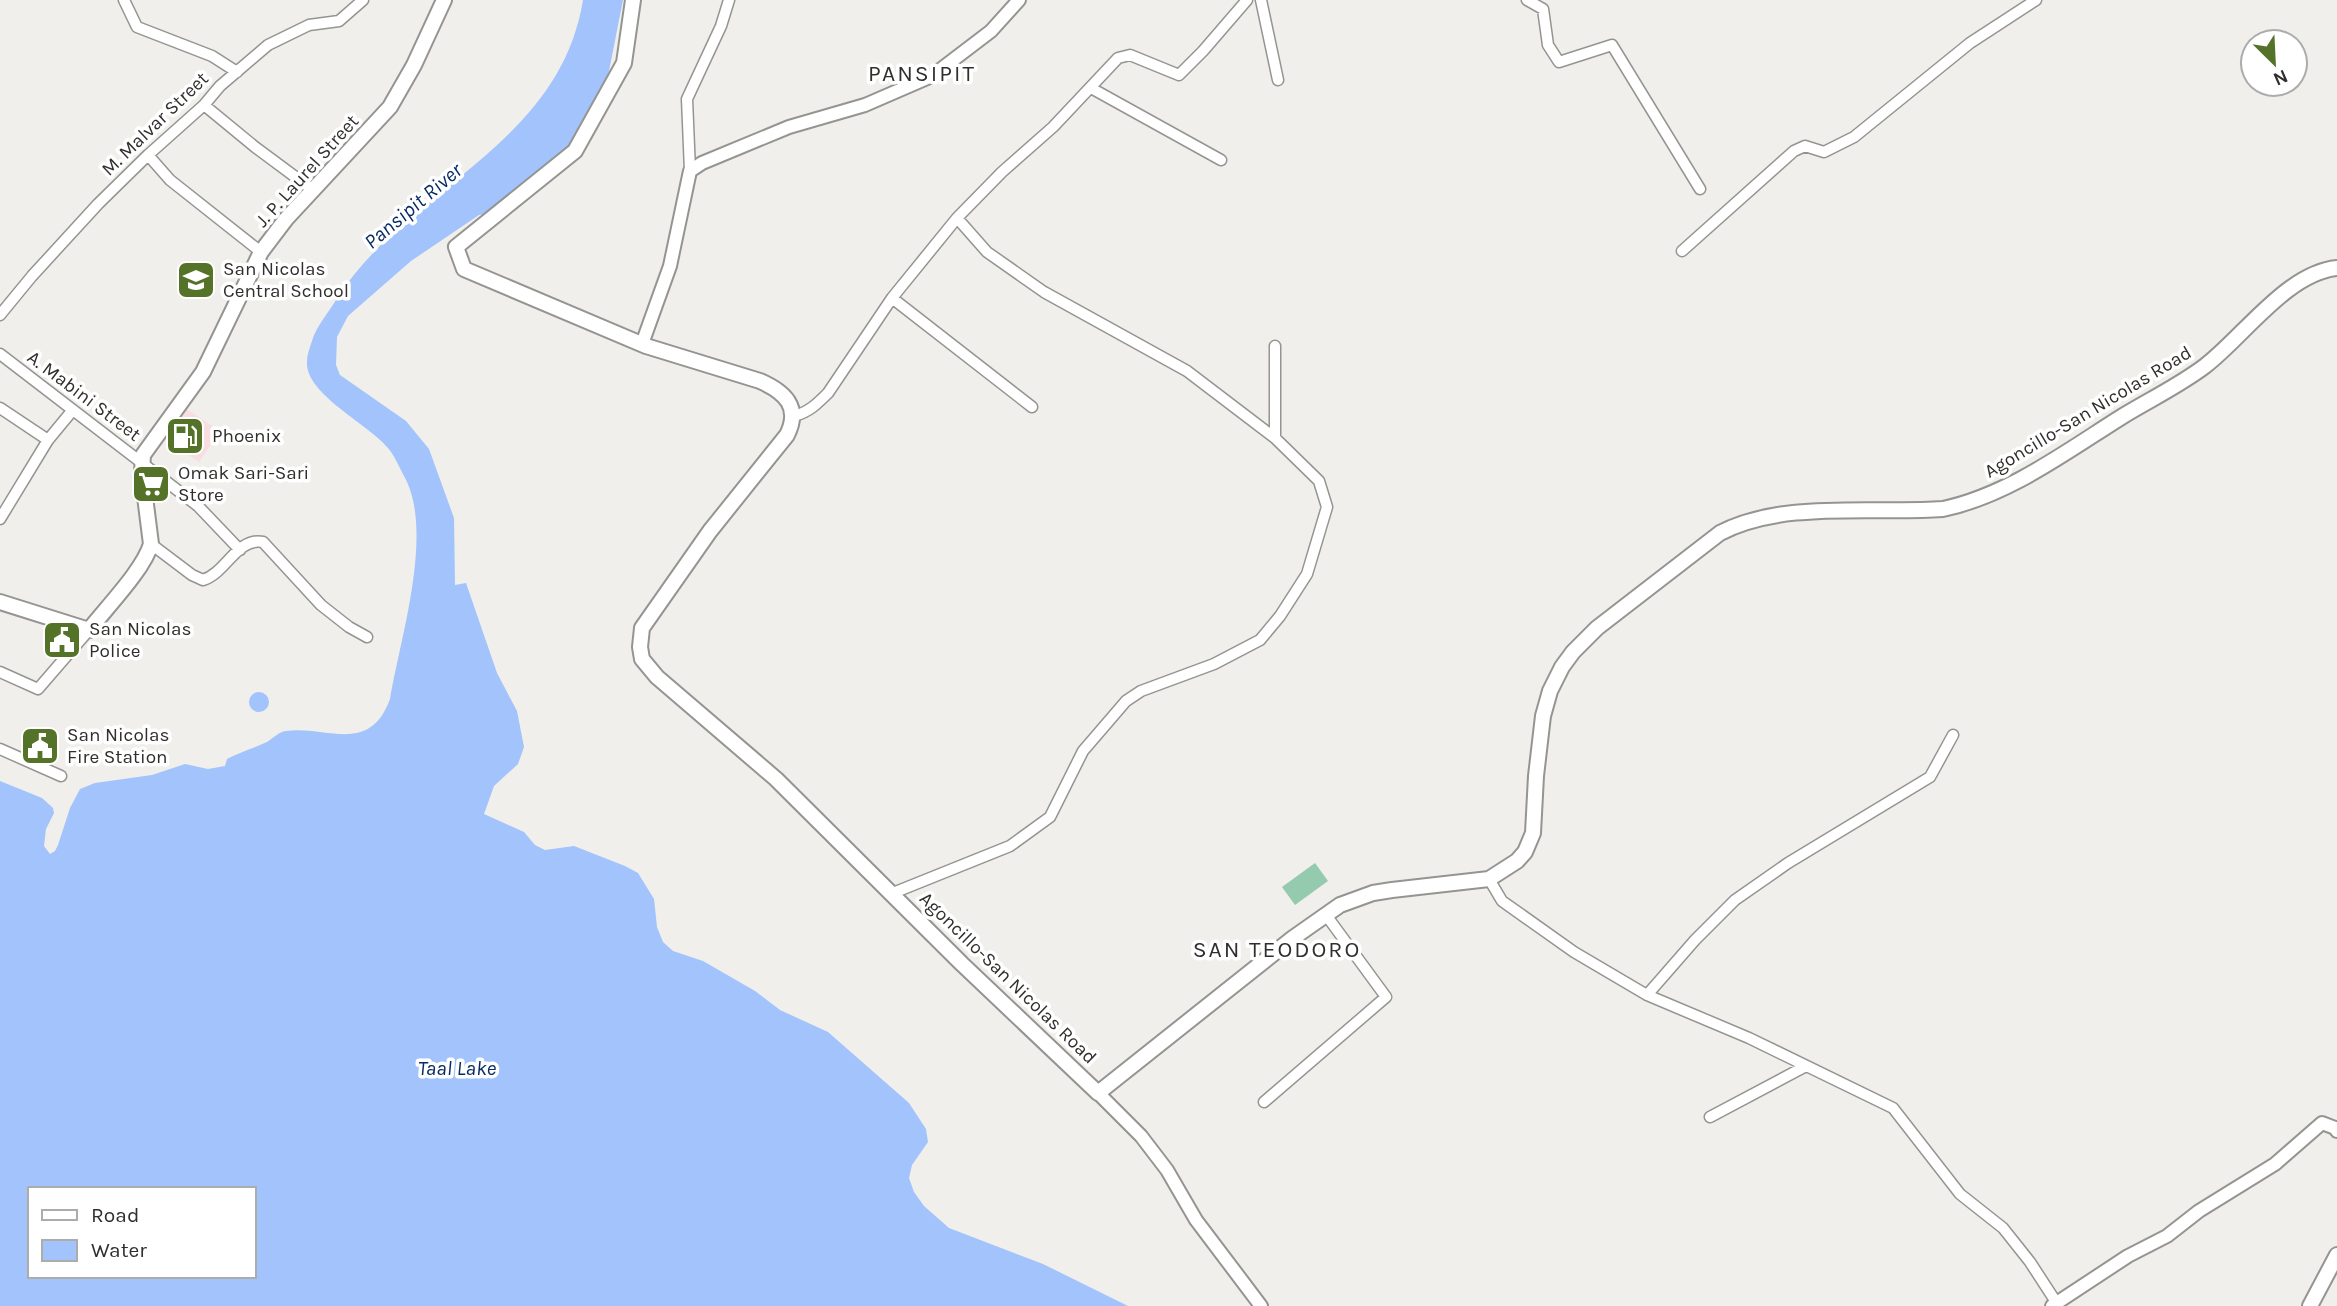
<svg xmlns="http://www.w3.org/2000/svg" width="2337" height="1306" viewBox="0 0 2337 1306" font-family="Karla,sans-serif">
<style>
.commercial{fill:#f8dde1}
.green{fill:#94caae}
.water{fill:#a2c3fb;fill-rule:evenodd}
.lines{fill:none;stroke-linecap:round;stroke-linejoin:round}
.minor-casing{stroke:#959491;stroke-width:13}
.tertiary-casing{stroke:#959491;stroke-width:16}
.secondary-casing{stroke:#959491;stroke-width:18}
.minor{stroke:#fff;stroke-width:10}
.tertiary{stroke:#fff;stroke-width:12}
.secondary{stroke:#fff;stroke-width:14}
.labels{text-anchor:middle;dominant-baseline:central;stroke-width:7;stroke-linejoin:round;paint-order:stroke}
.street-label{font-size:19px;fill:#302f2e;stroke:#fff}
.poi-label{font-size:19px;fill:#302f2e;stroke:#fff;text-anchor:start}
.water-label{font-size:21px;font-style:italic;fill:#082b65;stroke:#fff}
.quarter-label{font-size:23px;letter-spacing:2px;fill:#302f2e;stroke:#fff}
</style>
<rect width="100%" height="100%" fill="#f0efeb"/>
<!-- commercial -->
<path class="commercial" d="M185 408 220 431 199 462 164 439Z"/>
<!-- green -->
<path class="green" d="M1315 863 1328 881 1295 905 1282 887Z"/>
<!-- water -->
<path class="water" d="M583 0H623L609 71 593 125 568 159 494 213 479 215 411 261 348 316 337 337 336 365 340 375 406 421 429 449 454 518 455 585 466 583 497 673 517 711 524 747 518 764 494 786 484 814 524 832 535 845 545 850 574 846 625 866 638 873 654 899 657 927 663 942 673 951 703 961 755 991 780 1010 828 1032 909 1103 926 1129 928 1142 912 1165 909 1178 914 1192 924 1206 949 1228 1043 1264 1128 1306H0V781L42 798 53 808 54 813 46 829 44 846 50 854 55 851 58 845 70 808 80 789 95 783 152 775 185 764 208 769 225 766 227 759C240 752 254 748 267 742 273 738 279 732 286 731 326 725 369 756 390 699 400 639 435 531 404 476 399 467 395 456 388 448 370 425 305 394 307 362 307 355 310 347 312 341 316 327 328 313 336 300 407 187 559 147 583 0ZM30 1189H254V1276H30Z
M249 702a10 10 0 1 1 20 0a10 10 0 1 1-20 0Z"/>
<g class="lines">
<defs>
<path id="minor" d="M124 0 137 27 212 56 237 72
M1261 0 1278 80
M1527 0 1543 9 1548 45 1559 62 1612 45 1700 189
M1091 88 1221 160
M204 105 255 147 313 190
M148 155 170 180 261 252
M690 171 687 99 721 26 729 0
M1682 251 1794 151 1805 146 1824 152 1854 137 1970 43 2036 0
M892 298 1032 407
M0 315 32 276 98 204 148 155 204 105 220 86 268 45 309 25 339 21 363 0
M1275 346V438
M0 354 198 506 240 550
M0 408 48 440
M794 416C809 412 817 404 828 393L892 298 957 218 1002 172 1053 127 1118 58 1130 55 1179 75 1203 51 1247 0
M0 519 48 440 72 411
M151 544 192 575 203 580C226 573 237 537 263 542L321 605 349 627 367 637
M0 672 38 689 89 630
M0 749 61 776
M1489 879 1502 901 1574 952 1647 995 1749 1038 1893 1108 1960 1194 2003 1228 2030 1262 2056 1302
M893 893 1010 846 1050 817 1083 751 1126 701 1141 691 1214 664 1260 640 1280 616 1307 574 1327 507 1319 481 1275 438 1187 371 1044 292 987 252 957 218
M1647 995 1695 940 1735 900 1788 863 1930 777 1953 735
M1264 1102 1386 997 1326 915
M1710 1117 1806 1066"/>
<path id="tertiary" d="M642 344 670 266 690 171 702 163 789 127 865 105 932 76 991 31 1019 0
M1098 1093 1141 1136 1167 1170 1196 1220 1261 1306
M2052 1306 2128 1256 2167 1236 2199 1211 2275 1164 2322 1123 2335 1128 2337 1131"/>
<path id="secondary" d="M633 0 624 63 575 151 456 247 464 269 646 346 760 381C785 392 801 407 787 435L710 531 642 628 640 647 642 659 657 677 776 779 962 964 1098 1093 1293 938 1340 905 1373 893 1392 890 1489 879 1517 861 1525 852 1533 833 1536 776 1543 716 1550 691 1562 667 1573 652 1597 628 1720 533C1783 500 1873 514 1943 509 2009 495 2067 451 2123 416 2151 399 2180 385 2205 366 2244 336 2287 273 2337 268
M0 602 89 630C107 607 144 569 151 544L142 473 143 455 203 372 261 252 286 219 390 107 414 65 444 0
M2310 1306 2337 1255"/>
</defs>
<!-- minor casing -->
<use href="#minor" class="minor-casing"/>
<!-- tertiary casing -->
<use href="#tertiary" class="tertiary-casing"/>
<!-- secondary casing -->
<use href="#secondary" class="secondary-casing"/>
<!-- minor -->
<use href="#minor" class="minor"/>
<!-- tertiary -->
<use href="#tertiary" class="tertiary"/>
<!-- secondary -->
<use href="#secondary" class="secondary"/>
</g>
<!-- icons -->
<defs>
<symbol id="school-square" viewBox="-11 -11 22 22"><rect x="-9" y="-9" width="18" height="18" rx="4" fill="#557328" stroke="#fff"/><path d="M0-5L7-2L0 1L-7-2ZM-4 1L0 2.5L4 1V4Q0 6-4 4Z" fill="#fff"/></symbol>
<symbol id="fuel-square" viewBox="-11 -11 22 22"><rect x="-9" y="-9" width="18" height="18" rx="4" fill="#557328" stroke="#fff"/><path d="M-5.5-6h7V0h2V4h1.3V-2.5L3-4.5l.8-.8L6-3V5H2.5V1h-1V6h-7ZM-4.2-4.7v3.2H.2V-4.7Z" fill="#fff"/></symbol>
<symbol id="supermarket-square" viewBox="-11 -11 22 22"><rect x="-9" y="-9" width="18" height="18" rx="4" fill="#557328" stroke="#fff"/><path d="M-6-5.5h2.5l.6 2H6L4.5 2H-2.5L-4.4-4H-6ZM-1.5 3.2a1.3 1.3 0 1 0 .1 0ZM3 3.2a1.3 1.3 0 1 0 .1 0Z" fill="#fff"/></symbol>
<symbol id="civic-square" viewBox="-11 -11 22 22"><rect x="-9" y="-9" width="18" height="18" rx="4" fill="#557328" stroke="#fff"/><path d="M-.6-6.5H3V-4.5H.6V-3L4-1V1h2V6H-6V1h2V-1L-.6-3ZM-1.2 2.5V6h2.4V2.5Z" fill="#fff"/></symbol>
</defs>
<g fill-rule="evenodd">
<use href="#school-square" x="174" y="258" width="44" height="44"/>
<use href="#fuel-square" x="163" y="414" width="44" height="44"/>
<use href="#supermarket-square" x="129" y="462" width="44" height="44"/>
<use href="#civic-square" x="40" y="618" width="44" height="44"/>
<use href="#civic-square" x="18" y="724" width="44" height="44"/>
</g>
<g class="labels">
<!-- street labels -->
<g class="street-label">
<text transform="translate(155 124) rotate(-44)">M. Malvar Street</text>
<text transform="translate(307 171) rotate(-48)">J. P. Laurel Street</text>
<text transform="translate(84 396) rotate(37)">A. Mabini Street</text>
<text transform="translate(2088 412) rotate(-31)">Agoncillo-San Nicolas Road</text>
<text transform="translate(1008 978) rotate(44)">Agoncillo-San Nicolas Road</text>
</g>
<!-- poi labels -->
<g class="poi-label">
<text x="223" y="269">San Nicolas<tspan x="223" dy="22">Central School</tspan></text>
<text x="212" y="436">Phoenix</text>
<text x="178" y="473">Omak Sari-Sari<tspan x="178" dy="22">Store</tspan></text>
<text x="89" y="629">San Nicolas<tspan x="89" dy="22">Police</tspan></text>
<text x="67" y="735">San Nicolas<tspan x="67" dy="22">Fire Station</tspan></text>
</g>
<!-- water labels -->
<g class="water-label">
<text transform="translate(413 206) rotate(-40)">Pansipit River</text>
<text x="457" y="1068">Taal Lake</text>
</g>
<!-- quarter labels -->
<g class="quarter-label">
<text x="922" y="73">PANSIPIT</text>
<text x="1277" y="949">SAN TEODORO</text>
</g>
</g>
<!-- legend -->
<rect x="28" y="1187" width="228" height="91" fill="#ffffff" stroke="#acacab" stroke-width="2"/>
<rect x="42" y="1210" width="35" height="10" fill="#ffffff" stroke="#acacab" stroke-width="2"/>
<text x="91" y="1222" font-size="21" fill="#302f2e">Road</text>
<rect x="42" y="1240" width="35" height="21" fill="#a2c3fb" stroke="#acacab" stroke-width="2"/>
<text x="91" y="1257" font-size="21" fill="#302f2e">Water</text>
<!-- north arrow -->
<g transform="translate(2274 63) rotate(156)"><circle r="33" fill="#ffffff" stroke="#acacab" stroke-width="2"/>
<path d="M0-5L12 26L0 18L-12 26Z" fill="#557328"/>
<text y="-10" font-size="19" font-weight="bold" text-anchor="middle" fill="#302f2e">N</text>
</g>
</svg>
